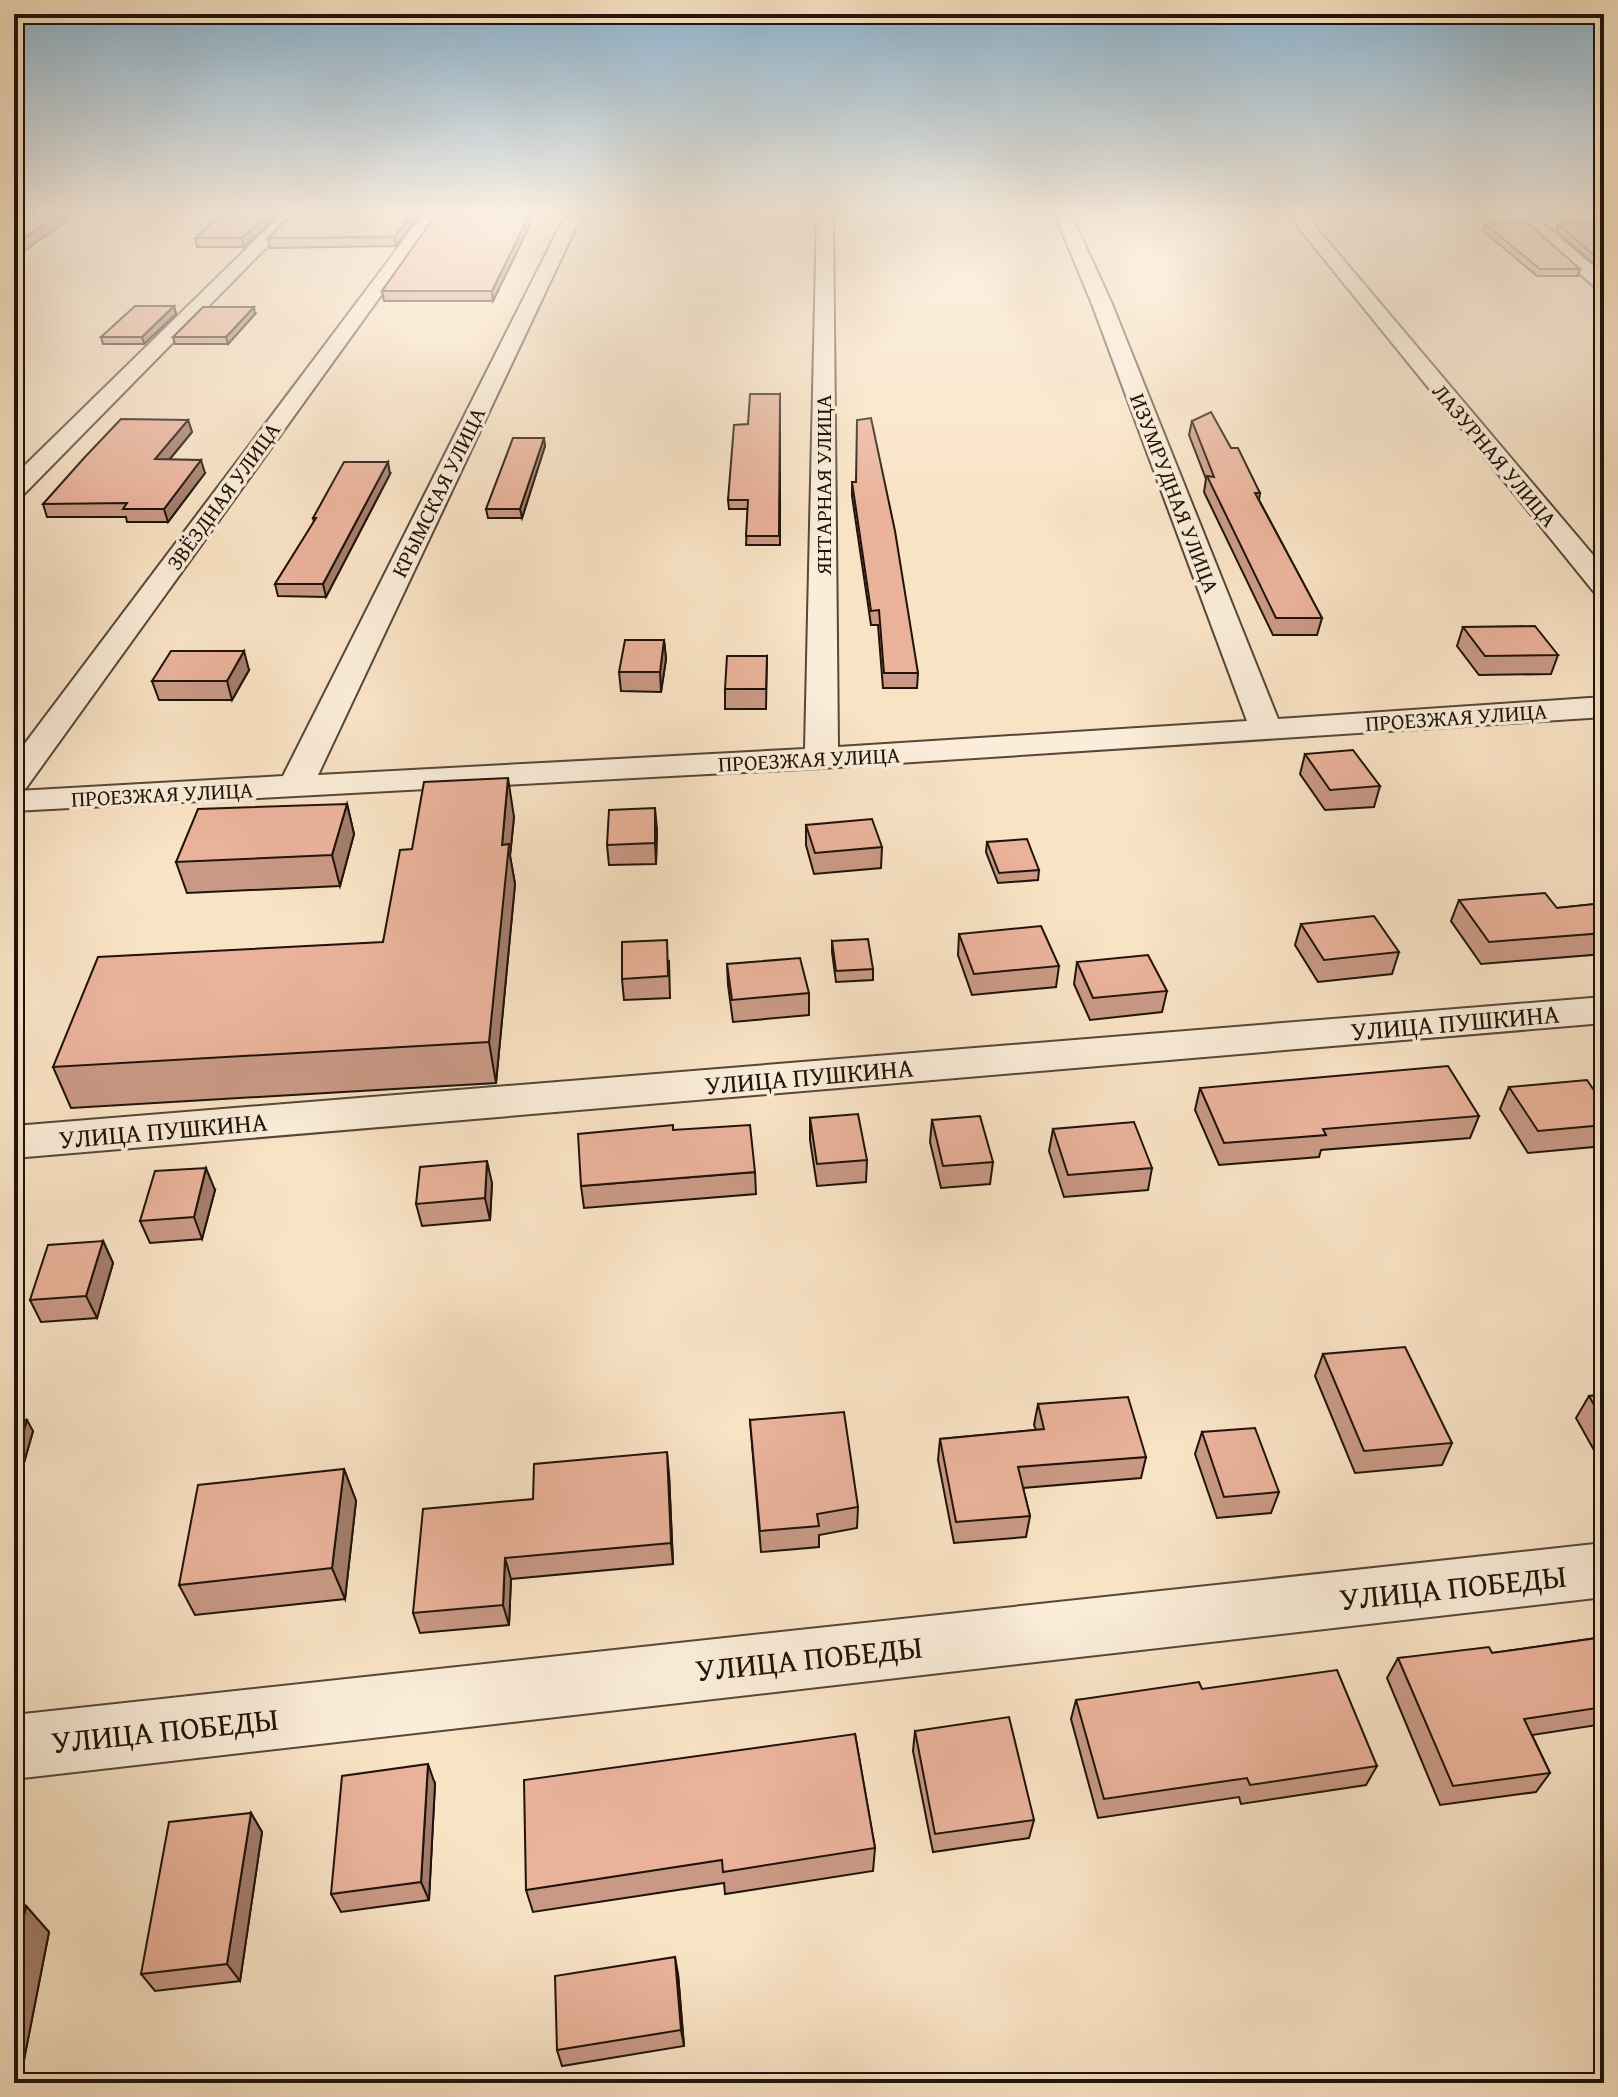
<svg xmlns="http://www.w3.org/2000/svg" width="1618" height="2097" viewBox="0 0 1618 2097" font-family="'Gentium Book Plus',serif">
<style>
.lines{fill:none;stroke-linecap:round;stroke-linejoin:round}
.minor-casing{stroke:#564739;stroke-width:4}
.minor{fill:#fbedd9;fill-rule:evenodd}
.wall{fill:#c99985;stroke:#1f130a;stroke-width:2}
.shaded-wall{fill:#a47d6c;stroke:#1f130a;stroke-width:2}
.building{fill:#eab29b;stroke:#1f130a;stroke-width:2}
.labels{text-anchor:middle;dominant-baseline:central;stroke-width:7;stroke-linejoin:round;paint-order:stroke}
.far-street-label{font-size:22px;fill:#1f130a;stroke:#fbedd9}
.street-label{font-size:26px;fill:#1f130a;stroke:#fbedd9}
.near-street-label{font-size:32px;fill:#1f130a;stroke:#fbedd9}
</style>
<rect width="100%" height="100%" fill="#f9e3c5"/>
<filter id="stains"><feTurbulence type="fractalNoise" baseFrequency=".0025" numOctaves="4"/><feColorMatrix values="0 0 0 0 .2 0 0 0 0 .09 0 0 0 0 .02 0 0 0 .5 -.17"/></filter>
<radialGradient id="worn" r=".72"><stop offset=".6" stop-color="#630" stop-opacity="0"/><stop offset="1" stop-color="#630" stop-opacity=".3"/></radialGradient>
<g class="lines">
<defs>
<path id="minor" d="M284 212H301L23 495 14 498V476Z
M425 212H441L26 788 17 791 283 776 562 222 581 212H603L577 225 318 775 805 749 817 212H833L838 747 1247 721 1092 304 1054 212H1070L1112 304 1278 719 1604 697V717L821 768 14 811V758Z
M1286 212H1303L1604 568V594L1594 592Z
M1511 212H1529L1604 275V291L1597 289Z
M1604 997V1023L14 1158V1126Z
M1604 1543V1597L14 1779V1715Z"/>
</defs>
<!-- minor casing -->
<use href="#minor" class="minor-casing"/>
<!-- minor -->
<use href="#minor" class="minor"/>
</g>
<!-- wall -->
<path class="wall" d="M281 212 244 247H197L195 238Z
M294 212H421L396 246 270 248 268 238Z
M438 212H484L481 216 530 225 493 301H384L382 291Z
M774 212H804V218H774Z
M1485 224 1580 269 1578 276H1537L1483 231Z
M1558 224H1604V273L1556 231Z
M174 306 176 314 144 344H103L101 337Z
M255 314 228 344H175L173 337Z
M780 394V545H746L748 509H729L728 500 748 424Z
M188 420 192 432 170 459 205 473 168 522H127L126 517H47L43 504Z
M1192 421 1231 448 1260 493 1259 500 1322 618 1317 635H1273L1204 492 1206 479 1189 435Z
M545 446 522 518H488L486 509Z
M390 474 326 597 278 596 275 584 314 522 313 518Z
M852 482 918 673 917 688H883L878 625H871L852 496Z
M1463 627 1558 655 1551 674 1479 675 1457 646Z
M664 640 666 659 661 692 621 691 619 672Z
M767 656 766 709H725V689Z
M249 670 232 700H159L152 681Z
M1305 754 1380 786 1374 807 1325 810 1300 774Z
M347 804 354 834 340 886 187 893 176 862Z
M514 817 510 856 515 884 496 1083 71 1108 53 1067 383 942 412 849Z
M806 825 882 847 881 868 814 874 806 845Z
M657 829 656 864 609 865 607 845Z
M987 842 1039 870 1038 880 998 883 986 852Z
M1459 900 1557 908 1604 903V954L1481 964 1451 921Z
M1301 924 1399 952 1392 974 1318 982 1295 945Z
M959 934 1059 966 1056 987 972 995 958 955Z
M832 941 873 969V980L836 982 832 952Z
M669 961 670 998 624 1000 622 979Z
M1077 962 1167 991 1162 1012 1090 1020 1074 984Z
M727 964 809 993V1015L733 1022 728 985Z
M1509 1087 1604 1105V1146L1528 1153 1500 1109Z
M1200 1088 1479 1116 1470 1138 1321 1150 1319 1157 1219 1165 1195 1110Z
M810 1118 867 1160 866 1182 817 1186 810 1140Z
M932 1120 993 1162 990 1184 941 1188 930 1142Z
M1053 1129 1152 1168 1148 1190 1064 1197 1049 1151Z
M755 1172 756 1194 584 1208 581 1186Z
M492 1183 490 1220 422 1226 416 1204Z
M215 1190 202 1239 150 1243 140 1221Z
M103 1241 113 1263 97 1318 41 1322 30 1300Z
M1323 1354 1452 1443 1442 1465 1355 1473 1315 1376Z
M1604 1395V1468L1576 1418 1589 1396Z
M1038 1404 1146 1457 1141 1478 1023 1488 1030 1516 1026 1537 954 1543 938 1460 940 1439 1036 1430 1034 1425Z
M750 1420 858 1507 857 1528 819 1535V1547L761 1552Z
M14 1421 33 1431 21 1473H14Z
M1202 1432 1279 1492 1271 1513 1217 1518 1195 1454Z
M344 1469 356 1501 345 1599 195 1615 179 1585Z
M669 1474 673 1564 511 1579 509 1625 420 1633 413 1613 533 1499Z
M1604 1637V1724L1532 1735 1550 1773 1536 1792 1440 1805 1387 1678 1398 1658 1492 1653Z
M1202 1689 1377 1766 1366 1785 1241 1804 1239 1797 1098 1818 1071 1719 1076 1700Z
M915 1731 1034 1820 1029 1838 933 1852 913 1751Z
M855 1734 875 1848 873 1871 725 1894 724 1883 533 1912 526 1890Z
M435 1784 429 1900 341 1912 331 1894Z
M251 1813 262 1832 240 1981 155 1991 141 1974Z
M26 1906 49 1932 22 2070 14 2071V1908Z
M678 1974 684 2046 562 2066 557 2050Z"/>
<!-- shaded-wall -->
<path class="shaded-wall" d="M62 212H79L14 258V245Z
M270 212H281L244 247 242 238Z
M413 212H421L396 246 394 237Z
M478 212H484L476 225 475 216Z
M529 216 530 225 493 301 492 291Z
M174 306 176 314 144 344 142 337Z
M254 307 255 314 228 344 226 337Z
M188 420 192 432 159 472 155 459Z
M544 438 545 446 522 518 520 509Z
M201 460 205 473 168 522 164 509Z
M388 462 390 474 326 597 323 584Z
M664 640 666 659 661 692 660 672Z
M244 651 249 670 232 700 227 681Z
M508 778 514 817 510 856 515 884 496 1083 489 1042 502 845Z
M347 804 354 834 340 886 332 855Z
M655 808 657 829 656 864 655 843Z
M487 1161 492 1183 490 1220 485 1198Z
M206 1168 215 1190 202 1239 194 1217Z
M103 1241 113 1263 97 1318 86 1296Z
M27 1420 33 1431 21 1473 14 1462Z
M667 1452 669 1474 673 1564 671 1543Z
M344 1469 356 1501 345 1599 332 1568Z
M505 1558 511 1579 509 1625 503 1605Z
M428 1764 435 1784 429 1900 421 1882Z
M251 1813 262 1832 240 1981 227 1964Z
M26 1906 49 1932 22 2070 14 2063V1961Z
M675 1957 678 1974 684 2046 681 2030Z"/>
<!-- building -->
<path class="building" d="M14 212H62L14 245Z
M225 212H270L242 238H195Z
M294 212H413L394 237 268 238Z
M438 212H478L475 216H529L492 291H382Z
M1485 224H1529L1580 269H1540Z
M1558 224H1604V264Z
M135 306H174L142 337H101Z
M203 307H254L226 337H173Z
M750 394H780L779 536H746L748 500H728L734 425 748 424Z
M1211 412 1231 448H1238L1260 493H1255L1322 618H1276L1207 476 1214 477 1192 421Z
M871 418 895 531 918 673H884L879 610 871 611 852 482H856L857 420Z
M121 419 188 420 155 459 201 460 164 509H123L127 503 43 504 84 458Z
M513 438H544L520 509H486Z
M344 462H388L323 584H275L316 518H313Z
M1535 626 1558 655 1485 656 1463 627Z
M625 640H664L660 672H619Z
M171 651H244L227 681H152Z
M727 656H767L766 689H725Z
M1353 750 1380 786 1330 790 1305 754Z
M508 778 502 845 509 844 489 1042 53 1067 98 957 383 942 400 850 412 849 424 782Z
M347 804 332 855 176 862 198 809Z
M655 808V843L607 845 609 810Z
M872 819 882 847 815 853 806 825Z
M1027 839 1039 870 999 873 987 842Z
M1545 893 1557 908 1604 903V933L1489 942 1459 900Z
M1374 916 1399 952 1324 960 1301 924Z
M1041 926 1059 966 974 974 959 934Z
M868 939 873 969 836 971 832 941Z
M667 940 668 976 622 979V942Z
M1148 955 1167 991 1093 998 1077 962Z
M800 958 809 993 732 1000 727 964Z
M1448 1066 1479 1116 1323 1129 1326 1135 1224 1143 1200 1088Z
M1587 1080 1604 1105V1125L1538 1131 1509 1087Z
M858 1114 867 1160 817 1164 810 1118Z
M980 1116 993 1162 943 1166 932 1120Z
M1134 1122 1152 1168 1068 1175 1053 1129Z
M673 1125V1130L750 1125 755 1172 581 1186 578 1134Z
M487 1161 485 1198 416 1204 420 1167Z
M206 1168 194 1217 140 1221 155 1171Z
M103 1241 86 1296 30 1300 48 1245Z
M1405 1347 1452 1443 1364 1451 1323 1354Z
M1604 1395V1423L1589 1396Z
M1128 1397 1146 1457 1018 1467 1030 1516 956 1522 940 1439 1044 1429 1038 1404Z
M844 1412 858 1507 817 1514 819 1526 760 1531 750 1420Z
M27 1420 14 1462V1421Z
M1255 1428 1279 1492 1224 1497 1202 1432Z
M667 1452 671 1543 505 1558 503 1605 413 1613 423 1509 533 1499 534 1464Z
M344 1469 332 1568 179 1585 198 1485Z
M1604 1637V1707L1524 1719 1550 1773 1453 1786 1398 1658 1489 1647 1492 1653Z
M1337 1670 1377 1766 1250 1785 1247 1778 1104 1799 1076 1700 1199 1682 1202 1689Z
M1009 1717 1034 1820 935 1834 915 1731Z
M855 1734 875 1848 723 1872 722 1860 526 1890 524 1780Z
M428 1764 421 1882 331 1894 342 1776Z
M251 1813 227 1964 141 1974 169 1822Z
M26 1906 14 1961V1908Z
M675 1957 681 2030 557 2050 555 1976Z"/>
<!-- sky -->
<linearGradient id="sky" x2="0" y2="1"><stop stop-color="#8bb8d7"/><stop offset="0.42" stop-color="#fcf2e5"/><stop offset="1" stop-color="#fcf2e5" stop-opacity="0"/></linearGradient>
<rect width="1618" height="505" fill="url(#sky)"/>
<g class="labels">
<!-- far-street labels -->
<g class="far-street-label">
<text transform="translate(1495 455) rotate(50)">ЛАЗУРНАЯ УЛИЦА</text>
<text transform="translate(823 485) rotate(-90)">ЯНТАРНАЯ УЛИЦА</text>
<text transform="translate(438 492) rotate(-64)">КРЫМСКАЯ УЛИЦА</text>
<text transform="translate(1175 493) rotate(69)">ИЗУМРУДНАЯ УЛИЦА</text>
<text transform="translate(223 496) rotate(-54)">ЗВЁЗДНАЯ УЛИЦА</text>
<text transform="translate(1456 717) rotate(-4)">ПРОЕЗЖАЯ УЛИЦА</text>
<text transform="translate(809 759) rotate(-3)">ПРОЕЗЖАЯ УЛИЦА</text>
<text transform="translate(162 794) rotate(-3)">ПРОЕЗЖАЯ УЛИЦА</text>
</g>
<!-- street labels -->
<g class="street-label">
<text transform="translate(1455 1022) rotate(-5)">УЛИЦА ПУШКИНА</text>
<text transform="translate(809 1076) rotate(-5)">УЛИЦА ПУШКИНА</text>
<text transform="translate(163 1130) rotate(-5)">УЛИЦА ПУШКИНА</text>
</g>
<!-- near-street labels -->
<g class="near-street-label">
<text transform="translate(1453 1587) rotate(-6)">УЛИЦА ПОБЕДЫ</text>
<text transform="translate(809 1658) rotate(-6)">УЛИЦА ПОБЕДЫ</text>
<text transform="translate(165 1730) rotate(-6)">УЛИЦА ПОБЕДЫ</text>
</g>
</g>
<!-- margin -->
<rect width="1618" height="2097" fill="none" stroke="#f9e3c5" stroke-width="48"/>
<rect x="16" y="16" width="1586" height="2065" fill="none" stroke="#1f130a" stroke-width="4"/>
<rect x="24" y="24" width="1570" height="2049" fill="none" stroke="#1f130a" stroke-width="2"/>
<rect width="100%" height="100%" filter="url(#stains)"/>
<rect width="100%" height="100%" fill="url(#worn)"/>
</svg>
